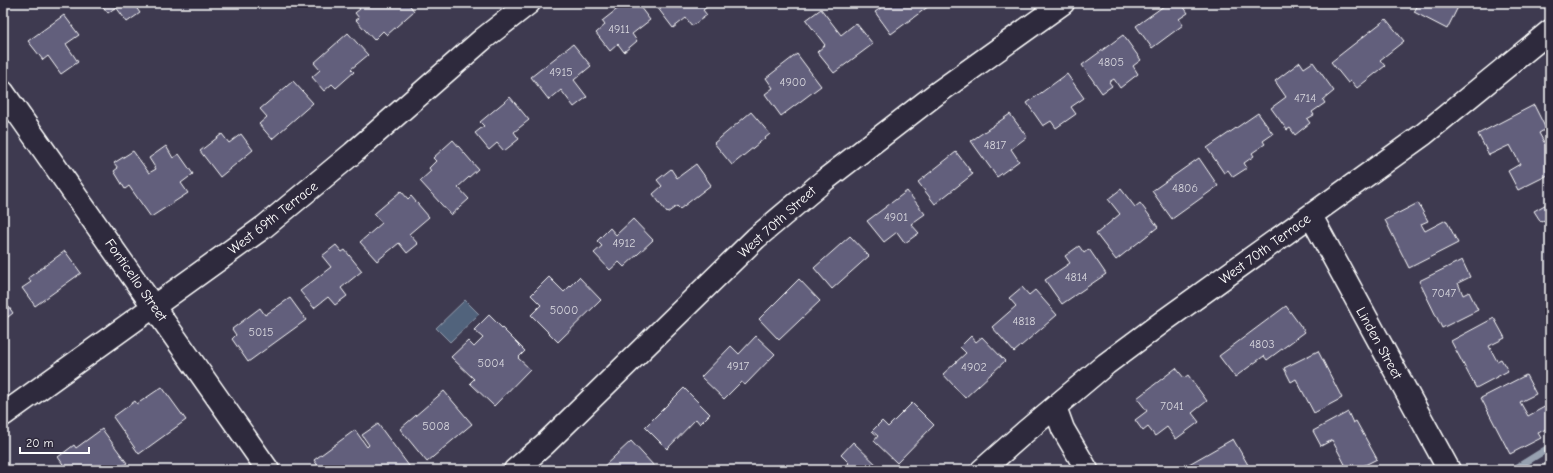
<svg xmlns="http://www.w3.org/2000/svg" width="1553" height="473" viewBox="0 0 1553 473" font-family="'Comic Neue',sans-serif">
<style>
.water{fill:#51637c;stroke:#97a1b0}
.lines{fill:none;stroke-linecap:round;stroke-linejoin:round}
.stream{stroke:#97a1b0;stroke-width:7}
.building{fill:#625e7c;stroke:#fff}
.minor-casing{stroke:#fff;stroke-width:25}
.minor{stroke:#2f2a3d;stroke-width:22}
.labels{text-anchor:middle;dominant-baseline:central;stroke-width:4;stroke-linejoin:round;paint-order:stroke}
.number-label{font-size:12px;fill:#d8d7de}
.street-label{font-size:14px;fill:#fff;stroke:#2f2a3d}
</style>
<rect width="100%" height="100%" fill="#3e3a50"/>
<filter id="ink" filterUnits="userSpaceOnUse"><feTurbulence type="fractalNoise" baseFrequency=".025" numOctaves="2"/><feDisplacementMap in="SourceGraphic" scale="8" xChannelSelector="R" yChannelSelector="G"/><feConvolveMatrix kernelMatrix="1 2 1 2 8 2 1 2 1" color-interpolation-filters="sRGB"/></filter>
<g filter="url(#ink)">
<!-- water -->
<path class="water" d="M465 300 479 314 450 342 436 328Z"/>
<g class="lines">
<!-- stream -->
<path class="stream" d="M1513 470 1550 447"/>
</g>
<!-- building -->
<path class="building" d="M100 3H133L140 13 127 22 116 7 108 13Z
M355 3H408L414 11 387 35 383 31 374 40 356 20 359 18 355 13 360 9Z
M625 3H637L650 20 632 34 637 41 624 52 618 44 610 51 596 33 605 25 602 21Z
M654 3H712L703 10 707 15 692 26 686 18 673 28Z
M888 3H927L929 6 891 34 875 12Z
M1168 3 1170 6 1175 3H1181L1188 13 1179 19 1183 25 1152 48 1136 26Z
M1419 3H1460L1447 29 1414 12Z
M821 9 841 35 856 23 873 44 834 73 817 52 825 45 806 20Z
M64 15 79 35 66 44 78 62 61 74 48 56 43 60 28 41Z
M1386 19 1404 41 1380 60 1385 66 1357 88 1351 81 1348 83 1331 62Z
M348 33 368 55 351 69 354 72 336 88 332 84 324 91 312 77 320 70 314 63Z
M1123 35 1141 60 1133 66 1138 74 1120 88 1114 79 1109 82 1112 86 1102 93 1082 65Z
M573 44 591 66 574 80 587 97 574 107 561 90 549 100 531 77Z
M797 54 821 86 781 116 765 94 773 88 766 78Z
M1300 62 1304 68 1313 62 1334 91 1323 100 1325 103 1312 112 1314 115 1307 119 1310 123 1295 135 1290 128 1287 130 1271 108 1286 97 1275 81Z
M1067 74 1084 98 1071 107 1076 114 1056 128 1051 121 1043 126 1027 103Z
M293 81 313 103 272 139 259 124 267 117 260 109Z
M510 97 529 120 514 132 519 139 504 151 497 143 489 150 475 133 484 126 480 122Z
M1534 105 1546 129 1539 133 1550 153V174L1518 190 1508 171 1520 164 1510 145 1489 155 1478 134Z
M751 112 770 134 732 165 714 143Z
M1258 113 1273 134 1263 141 1265 144 1252 153 1254 156 1244 163 1247 168 1233 177 1228 170 1224 173 1207 148Z
M1010 114 1027 137 1011 149 1019 161 997 177 971 141Z
M222 134 229 143 241 134 253 150 220 177 200 151Z
M453 140 478 169 458 187 469 199 451 215 420 181 431 171 429 168 436 161 433 158Z
M166 146 173 158 179 154 193 174 181 183 188 193 151 217 129 186 125 189 114 171 118 168 114 163 133 151 149 173 156 169 149 158Z
M956 152 973 174 935 204 918 182Z
M1199 158 1218 186 1172 219 1152 191Z
M696 164 711 185 680 209 677 206 667 213 653 194 662 186 657 180 671 169 677 178Z
M1121 189 1135 207 1140 203 1158 227 1116 260 1096 234 1120 214 1108 199Z
M401 191 408 199 411 196 429 217 409 234 418 244 407 253 399 243 377 261 360 242 382 223 374 214Z
M907 191 925 214 911 224 919 233 905 243 897 232 884 242 867 221Z
M1550 202V217L1541 222 1534 211Z
M1418 203 1428 221 1421 224 1425 231 1446 220 1458 243 1409 268 1385 220Z
M633 219 653 240 624 267 619 262 610 270 594 253 602 246 597 241 610 228 616 235Z
M850 236 869 256 832 289 814 268Z
M336 245 342 252 345 250 362 271 341 288 347 296 335 305 328 297 314 308 300 291 331 267 322 256Z
M1079 246 1084 253 1089 249 1106 274 1062 304 1045 280 1070 263 1065 256Z
M65 251 81 273 35 306 22 288 31 282 28 278Z
M1462 260 1470 277 1458 283 1463 295 1469 292 1478 310 1442 328 1419 281Z
M549 277 564 292 579 277 601 300 558 342 531 315 541 305 531 295Z
M799 279 820 301 779 340 759 319Z
M1022 287 1029 295 1035 290 1057 315 1014 352 992 327 1016 306 1009 298Z
M290 298 306 320 248 362 232 339 236 335 232 329 260 308 265 315Z
M4 300 13 313 3 321 6 325 3 328V301Z
M1286 306 1305 332 1267 360 1264 356 1235 377 1219 356Z
M489 315 525 351 518 358 530 369 494 406 470 383 474 379 451 357 468 341 474 347 483 338 474 330Z
M1494 318 1505 338 1489 346 1497 361 1501 359 1508 371 1476 388 1451 341Z
M756 336 775 354 745 385 741 382 724 399 701 377 731 346 739 354Z
M971 336 976 342 982 337 1005 361 965 398 943 374 966 353 960 347Z
M1318 351 1342 398 1314 413 1296 379 1291 382 1284 368Z
M1176 368 1184 378 1188 375 1207 401 1192 413 1199 422 1176 439 1167 427 1155 436 1148 427 1143 431 1135 420 1147 411 1137 398Z
M1526 375 1536 394 1520 402 1528 416 1550 404V427L1538 433 1541 438 1510 454 1481 398Z
M162 387 186 420 139 454 113 417 135 401 137 404Z
M684 388 710 414 700 424 696 419 667 449 645 427Z
M444 391 472 424 427 462 400 429Z
M912 403 934 425 897 463 874 441 878 436 872 431 882 421 888 427Z
M1348 412 1353 423 1356 421 1377 459 1355 470H1348L1332 440 1321 446 1313 431Z
M378 424 412 470H321L314 460 355 430 367 447 369 445 362 435Z
M102 429 127 463 117 470H67L58 457 74 445 76 448Z
M1233 439 1251 470H1184L1182 468Z
M631 441 655 467 652 470H600Z
M853 442 882 470H842L849 463 841 455Z"/>
<g class="lines">
<defs>
<path id="minor" d="M3 92 268 470
M1311 216 1449 470
M1055 407 1063 429 1087 470
M3 415 264 227 353 153 483 39 529 3
M515 470 545 444 756 238 826 179 936 94 1063 3
M982 470 1025 432 1106 364 1165 320 1424 134 1550 31"/>
</defs>
<!-- minor casing -->
<use href="#minor" class="minor-casing"/>
<!-- minor -->
<use href="#minor" class="minor"/>
</g>
</g>
<g class="labels">
<!-- number labels -->
<g class="number-label">
<text x="619" y="29">4911</text>
<text x="1111" y="62">4805</text>
<text x="561" y="72">4915</text>
<text x="793" y="82">4900</text>
<text x="1305" y="98">4714</text>
<text x="995" y="145">4817</text>
<text x="1185" y="188">4806</text>
<text x="896" y="217">4901</text>
<text x="624" y="243">4912</text>
<text x="1076" y="277">4814</text>
<text x="1444" y="293">7047</text>
<text x="564" y="310">5000</text>
<text x="1024" y="321">4818</text>
<text x="261" y="332">5015</text>
<text x="1262" y="344">4803</text>
<text x="491" y="363">5004</text>
<text x="738" y="366">4917</text>
<text x="974" y="367">4902</text>
<text x="1172" y="406">7041</text>
<text x="436" y="426">5008</text>
</g>
<!-- street labels -->
<g class="street-label">
<text transform="translate(273 218) rotate(-38)">West 69th Terrace</text>
<text transform="translate(777 222) rotate(-42)">West 70th Street</text>
<text transform="translate(1265 249) rotate(-36)">West 70th Terrace</text>
<text transform="translate(136 280) rotate(55)">Fonticello Street</text>
<text transform="translate(1379 343) rotate(61)">Linden Street</text>
</g>
</g>
<!-- margin -->
<rect width="1553" height="473" fill="none" stroke="#2f2a3d" stroke-width="16"/>
<rect x="8" y="8" width="1537" height="457" fill="none" stroke="#fff" stroke-width="1.5" filter="url(#ink)"/>
<!-- scale -->
<path d="M20 447v6h69v-6" fill="none" stroke="#ffffff" stroke-width="2"/>
<text x="26" y="447" font-size="12" fill="#ffffff" stroke="#2f2a3d" stroke-width="3" paint-order="stroke">20 m</text>
</svg>
